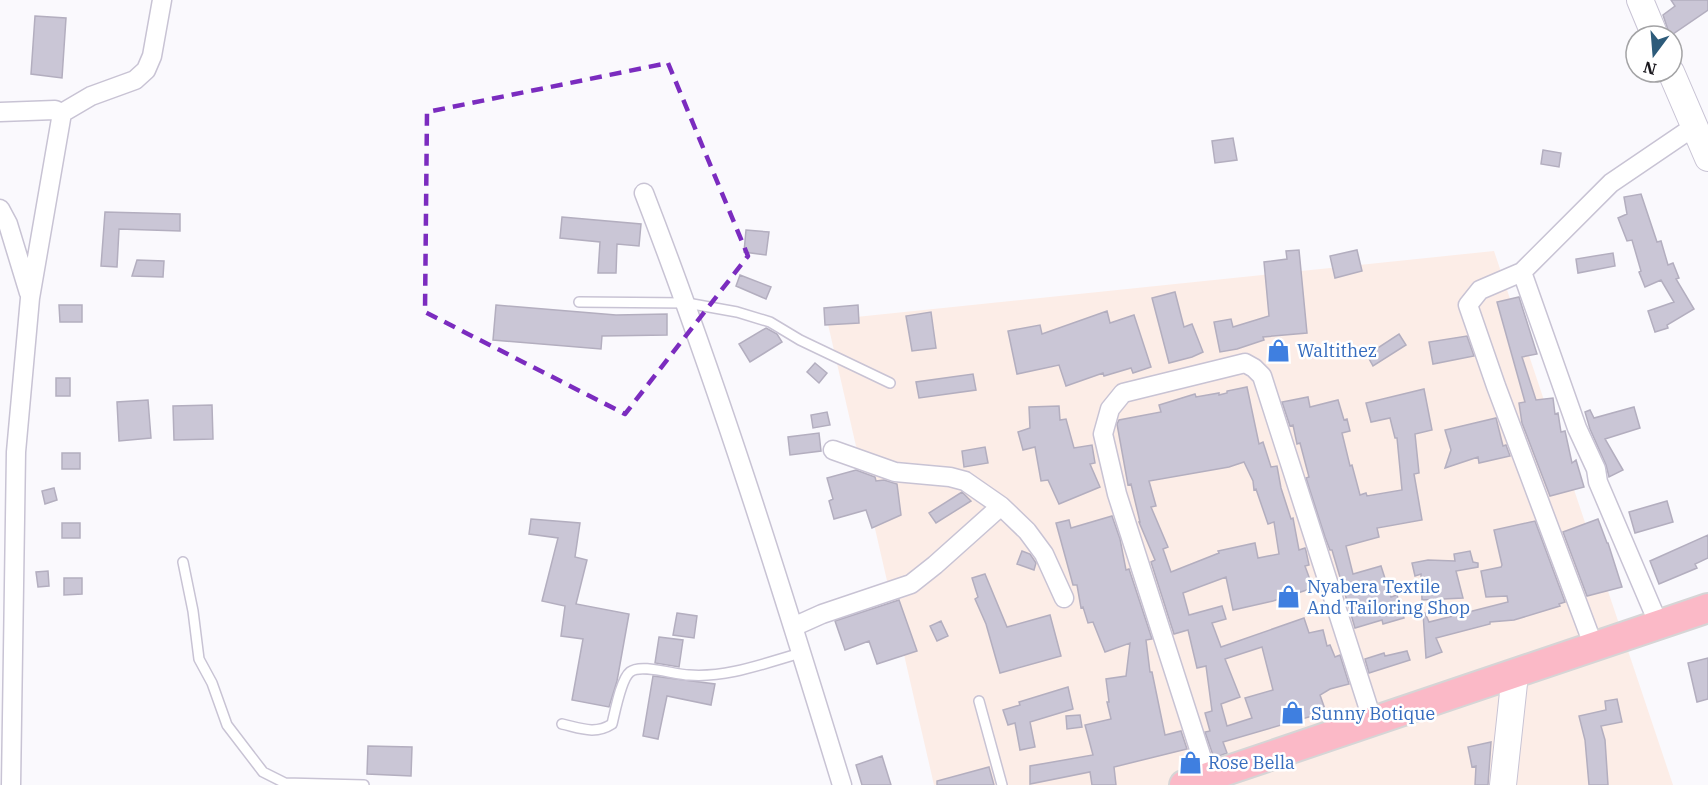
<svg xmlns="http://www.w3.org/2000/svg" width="1708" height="785" viewBox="0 0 1708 785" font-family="'IBM Plex Serif',serif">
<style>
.commercial{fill:#fcede7}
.building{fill:#cac6d6;stroke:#b3aebf;stroke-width:1.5;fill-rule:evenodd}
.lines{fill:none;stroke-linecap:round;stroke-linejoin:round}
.lane-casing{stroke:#c8c3d4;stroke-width:12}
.street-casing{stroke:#c8c3d4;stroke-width:21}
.secondary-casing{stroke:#c8c3d4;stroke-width:28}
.primary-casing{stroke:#d6d5d6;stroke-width:32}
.lane{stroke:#fff;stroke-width:9}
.street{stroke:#fff;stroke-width:18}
.secondary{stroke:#fff;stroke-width:26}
.primary{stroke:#fbb9c7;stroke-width:28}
.marked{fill:none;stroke:#7b2cbf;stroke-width:4.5;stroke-dasharray:12 8;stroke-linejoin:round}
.labels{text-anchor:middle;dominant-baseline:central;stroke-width:5;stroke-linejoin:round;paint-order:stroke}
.shop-label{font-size:18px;fill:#366cbe;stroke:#fff;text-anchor:start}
</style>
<rect width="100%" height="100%" fill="#faf9fd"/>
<!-- commercial -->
<path class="commercial" d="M1494 251 1673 785H934L827 320Z"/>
<!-- building -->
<path class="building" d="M1671 0H1708V10L1670 36 1663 15 1675 6Z
M35 16 66 18 62 78 31 74Z
M1233 138 1237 160 1215 163 1212 141Z
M1543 150 1561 153 1559 167 1541 164Z
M1641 194 1657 242 1661 241 1668 265 1673 263 1679 278 1676 279 1694 309 1667 325 1668 328 1655 332 1648 311 1674 302 1661 280 1645 287 1639 272 1641 271 1632 240 1627 241 1618 218 1627 214 1624 197Z
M105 212 180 214V231L119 229 117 267 101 266Z
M562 217 641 224 639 246 617 244 616 273H598L600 242 560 238Z
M746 230 769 232 766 255 744 252Z
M1299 250 1307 333 1263 337 1264 340 1237 349 1220 352 1214 322 1231 319 1233 327 1269 316 1264 262 1287 259 1286 251Z
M1357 250 1362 271 1335 278 1330 256Z
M1613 253 1615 266 1578 273 1576 259Z
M137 260 164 261 163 277 132 276Z
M740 275 771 287 766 299 736 286Z
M1175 292 1184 327 1192 324 1203 352 1192 357 1169 363 1152 298Z
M1519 297 1537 354 1522 357 1536 400 1553 398 1555 414 1558 413 1561 432 1565 431 1572 463 1576 460 1584 487 1550 496 1522 423 1519 403 1525 402 1497 302Z
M59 305H82V322H60Z
M496 305 616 315 667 314V335L602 336 601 349 493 340Z
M858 305 859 323 825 325 824 308Z
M1107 311 1110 323 1134 315 1151 367 1133 373 1131 368 1104 376 1103 373 1066 386 1059 365 1017 374 1008 331 1040 325 1042 334Z
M931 312 936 348 912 351 906 316Z
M766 328 777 334 782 342 750 362 739 344Z
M1399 334 1406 345 1373 366 1367 355Z
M1467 336 1474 356 1433 364 1429 342Z
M815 363 827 373 819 383 807 372Z
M973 374 976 390 919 398 916 382Z
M56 378H70V396H56Z
M1247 387 1259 444 1263 442 1271 467 1277 466 1281 488 1291 519 1293 518 1299 550 1305 548 1306 551 1309 565 1305 566 1313 588 1273 601 1233 610 1226 577 1183 593 1189 615 1222 606 1226 619 1212 623 1221 647 1304 618 1309 633 1323 630 1327 646 1330 645 1335 657 1340 655 1349 684 1330 689 1320 695 1326 712 1223 742 1227 753 1214 758 1205 732 1210 731 1205 713 1212 711 1206 666 1197 668 1188 630 1174 634 1151 562 1155 560 1139 522H1140L1131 484 1128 485 1117 424 1119 420 1161 412 1159 405 1195 394 1196 397 1219 393V395L1227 393V391ZM1244 462 1253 481 1254 490 1256 489 1268 524 1274 522 1279 554 1258 558 1255 543 1218 551 1219 553 1171 572 1163 549 1168 547 1151 507 1156 506 1149 481 1229 467ZM1262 647 1273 690 1245 698 1252 718 1227 726 1221 704 1240 697 1225 659Z
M1424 389 1432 430 1415 434 1419 473 1414 474 1422 520 1377 528 1379 537 1346 546 1353 574 1381 566 1391 597 1397 595 1404 618 1383 624 1382 620 1355 628 1332 550H1330L1325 537 1306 478 1309 477 1300 443 1297 444 1293 425 1290 426 1282 402 1308 397 1310 407 1338 400 1344 420 1347 419 1350 431 1342 433 1350 466 1352 465 1360 495 1366 493 1367 496 1402 490 1397 438H1395L1390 418 1371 422 1366 403Z
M148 400 151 438 119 441 117 402Z
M212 405 213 439 174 440 173 406Z
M1059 406 1060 420 1066 419 1074 448 1092 445 1095 463 1090 464 1100 487 1059 504 1048 480 1041 481 1035 447 1023 450 1018 432 1030 428 1029 407Z
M1634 407 1640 428 1605 439 1623 470 1609 477 1606 465 1590 429 1585 412 1590 410 1594 418Z
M827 412 830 425 813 428 811 415Z
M1496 418 1503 446 1506 445 1510 456 1479 463 1478 457 1445 468 1451 450 1445 430Z
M819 433 821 451 790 455 788 437Z
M985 447 988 463 964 467 962 451Z
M62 453H80V469H62Z
M856 470 875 477 876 481 884 480 897 484 901 515 872 528 866 510 834 519 829 501 833 499 827 478Z
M54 488 57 500 45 504 42 491Z
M962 492 971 501 936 523 929 513Z
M1667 501 1673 522 1635 533 1629 512Z
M1112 516 1120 539 1126 570 1129 569 1152 639 1146 640 1150 672H1152L1165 735 1181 731 1187 749 1114 767 1116 785H1092L1090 772 1030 784V766L1093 755 1085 725 1111 719 1107 702H1109L1106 679 1126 676 1130 643 1105 652 1093 622 1088 623 1083 607 1081 608 1077 585H1073L1056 523 1069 520 1071 528Z
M531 519 580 523 575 557 587 560 576 604 629 614 617 681 609 707 572 700 583 639 561 636 565 606 542 601 558 538 529 534Z
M1598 519 1607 543H1608L1622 587 1587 596 1563 532Z
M1535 521 1565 602 1559 604 1560 606 1514 620 1490 622V624L1436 638 1442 652 1426 658 1423 613H1425L1429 622 1508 602 1507 596 1486 597 1481 571 1501 567 1502 565 1494 530Z
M62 523H80V538H62Z
M1708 535V558L1695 564 1697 568 1659 584 1650 561Z
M1022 551 1030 554 1036 563 1034 570 1017 564Z
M1470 551 1473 562 1478 563V567L1456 571 1463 598 1422 600 1421 574 1415 576 1412 563 1428 560 1455 561 1454 554Z
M48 571 49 586 38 587 36 572Z
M985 574 1007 627 1050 615 1061 656 1000 673 986 624 975 599 978 597 972 578Z
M64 578H82V594L64 595Z
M899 600 917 651 877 664 869 641 845 650 835 621Z
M677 613 697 616 694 638 673 635Z
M941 621 948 636 937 641 930 626Z
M659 637 683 640 679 667 655 663Z
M1407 651 1410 660 1369 673 1365 659 1384 653 1385 656Z
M1708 658V699L1697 702 1688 663Z
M653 676 715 684 711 705 667 696 658 739 643 736Z
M1068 687 1073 709 1030 722 1035 747 1020 750 1015 723 1008 725 1003 710 1020 705 1019 702Z
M1617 699 1622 722 1601 726 1605 740 1608 785H1589L1585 740 1579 716 1606 710 1605 701Z
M1080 715 1082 727 1067 729 1066 716Z
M1491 742 1488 785H1475L1476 766 1472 767 1468 747Z
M368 746 412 747 411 776 367 774Z
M882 756 891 785H862L856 765Z
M989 767 994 785H937V781Z"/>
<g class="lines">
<defs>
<path id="lane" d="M579 302 687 303 737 312 770 322 800 340 890 383
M183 562 193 611 199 659 212 683 227 725 263 772 285 783 364 785
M979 701 1002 785
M562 724C580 728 595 735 612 724 615 712 621 679 630 672 641 663 675 675 689 675 727 678 765 663 801 653"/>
<path id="street" d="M0 112 55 110 62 113 30 298 16 452 11 785
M62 113 91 96 135 80 146 70 152 56 162 0
M644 193C719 387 781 586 842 785
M0 209 8 224 29 293
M1522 272 1577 428 1596 469 1598 482 1659 625
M833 450 895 472 950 477 965 481 1001 506 1027 531 1044 554 1064 598
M793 627 822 614 911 584 935 565 1001 506
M1594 647 1496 386 1468 305 1480 290 1522 272 1611 183 1695 126
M1208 777 1117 494 1103 434 1110 409 1123 393 1245 363 1254 368 1262 376 1373 722"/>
<path id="secondary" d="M1640 0 1655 36
M1671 72 1708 158
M1503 785 1515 674"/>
<path id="primary" d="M1184 785 1708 608"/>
</defs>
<!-- lane casing -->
<use href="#lane" class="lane-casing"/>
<!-- street casing -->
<use href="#street" class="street-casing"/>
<!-- secondary casing -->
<use href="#secondary" class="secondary-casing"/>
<!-- primary casing -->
<use href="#primary" class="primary-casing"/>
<!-- lane -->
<use href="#lane" class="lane"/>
<!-- street -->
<use href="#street" class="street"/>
<!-- secondary -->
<use href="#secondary" class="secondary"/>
<!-- primary -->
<use href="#primary" class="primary"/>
</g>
<!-- marked area -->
<path class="marked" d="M668 63 748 256 625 414 425 312 427 112Z"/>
<!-- icons -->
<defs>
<symbol id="shop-bare" viewBox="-9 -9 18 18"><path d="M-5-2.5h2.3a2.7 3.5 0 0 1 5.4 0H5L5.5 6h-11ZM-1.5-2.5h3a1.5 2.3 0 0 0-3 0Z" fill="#3f7fe0" stroke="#fff" stroke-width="2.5" paint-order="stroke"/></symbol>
</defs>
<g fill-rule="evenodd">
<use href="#shop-bare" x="1262" y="334" width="33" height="33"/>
<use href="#shop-bare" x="1272" y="580" width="33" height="33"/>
<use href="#shop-bare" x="1276" y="696" width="33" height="33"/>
<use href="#shop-bare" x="1174" y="746" width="33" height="33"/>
</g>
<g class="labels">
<!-- shop labels -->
<g class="shop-label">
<text x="1297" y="350">Waltithez</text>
<text x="1307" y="586">Nyabera Textile<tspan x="1307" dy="21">And Tailoring Shop</tspan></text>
<text x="1311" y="713">Sunny Botique</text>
<text x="1208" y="762">Rose Bella</text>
</g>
</g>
<!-- north arrow -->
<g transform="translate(1654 54) rotate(196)"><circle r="28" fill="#ffffff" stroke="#a3a3a5" stroke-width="1.5"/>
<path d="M0-4.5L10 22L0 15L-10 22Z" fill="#2d5b7a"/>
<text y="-9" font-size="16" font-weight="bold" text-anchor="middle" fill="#1a181e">N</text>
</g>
</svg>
